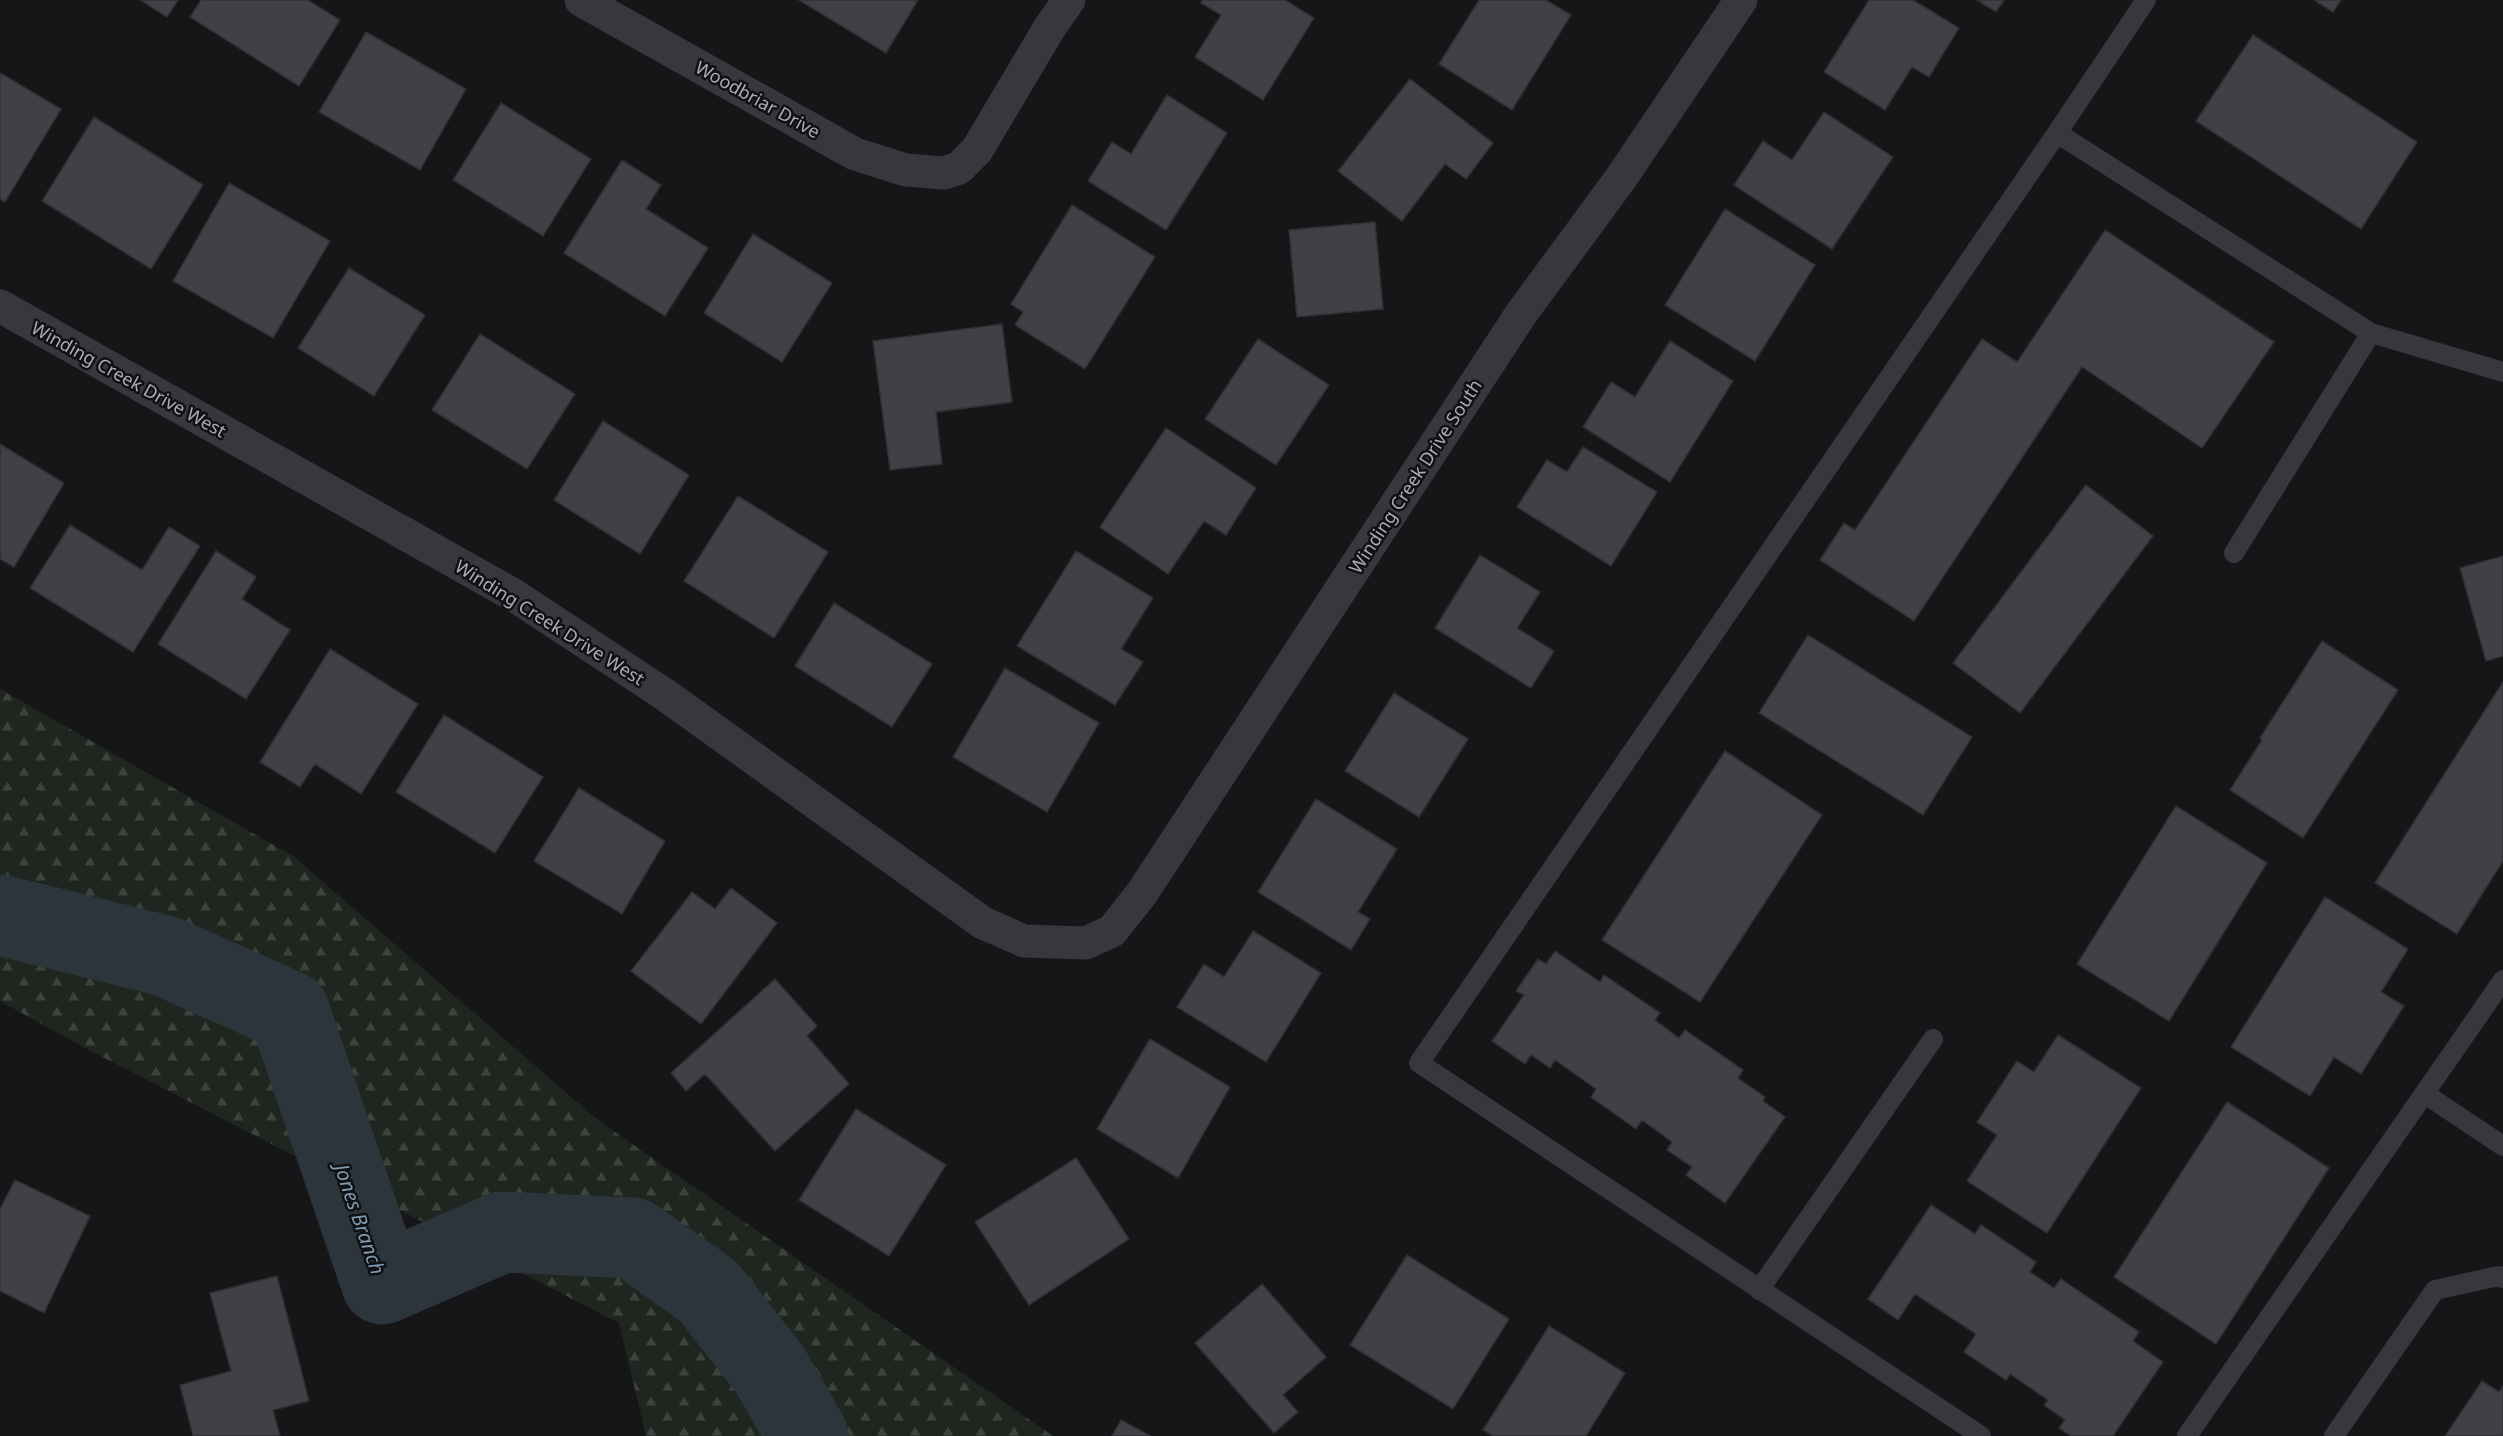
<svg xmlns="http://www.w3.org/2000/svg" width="2503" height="1436" viewBox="0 0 2503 1436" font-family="'Noto Sans',sans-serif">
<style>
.forest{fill:url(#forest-firs)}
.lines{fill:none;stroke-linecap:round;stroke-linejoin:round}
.river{stroke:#2c353c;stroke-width:81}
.building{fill:#404145;stroke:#303034;stroke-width:1.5}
.lane{stroke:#37383d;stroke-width:20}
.street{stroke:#37383d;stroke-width:33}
.labels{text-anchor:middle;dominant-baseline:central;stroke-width:5;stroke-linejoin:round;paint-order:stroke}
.street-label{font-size:18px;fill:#a8adb8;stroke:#111113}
.water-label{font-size:20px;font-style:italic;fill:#7f9bb3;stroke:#111113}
</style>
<defs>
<pattern id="forest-firs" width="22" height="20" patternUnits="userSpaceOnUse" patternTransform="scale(1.5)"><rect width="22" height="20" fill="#1e261f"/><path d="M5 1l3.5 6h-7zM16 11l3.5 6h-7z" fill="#3c433d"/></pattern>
</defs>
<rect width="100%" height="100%" fill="#161618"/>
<!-- forest -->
<path class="forest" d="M0 689 293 856 599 1121 1053 1436H646L619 1323 85 1048 0 1001Z"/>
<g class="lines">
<!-- river -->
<path class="river" d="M0 915 165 956 289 1011 382 1284 502 1232 633 1238 708 1291 770 1370 808 1436"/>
</g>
<!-- building -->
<path class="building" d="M140 0H178L167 17Z
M201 0H308L340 20 299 86 190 17Z
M799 0H918L886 53Z
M1202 0H1285L1314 18 1263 100 1195 57 1221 15 1201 3Z
M1479 0H1546L1571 15 1512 110 1439 64Z
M1869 0H1913L1959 28 1929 77 1912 67 1885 110 1824 72Z
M1977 0H2004L1996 12Z
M2314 0H2341L2333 12Z
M366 32 466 89 420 170 319 112Z
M2253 35 2417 142 2361 229 2196 121Z
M0 73 61 109 5 202 0 199Z
M1410 79 1493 143 1466 179 1445 164 1402 221 1338 171Z
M1167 95 1227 133 1166 230 1088 181 1112 142 1131 154Z
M501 103 591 159 543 236 453 180Z
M1824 112 1893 157 1832 249 1734 185 1763 141 1792 160Z
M94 117 203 185 151 269 42 201Z
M622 160 661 185 646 209 708 248 665 316 564 253Z
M229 183 330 241 273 338 173 281Z
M1072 205 1155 257 1085 369 1015 325 1023 312 1011 304Z
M1725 209 1815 265 1755 361 1665 305Z
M1375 222 1383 309 1297 317 1289 230Z
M2105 230 2274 342 2202 448 2082 367 1914 621 1820 560 1844 523 1855 530 1982 339 2017 362Z
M753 234 832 283 782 362 704 313Z
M349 268 425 315 374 396 298 348Z
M1002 324 1012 402 936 412 942 464 890 470 873 341Z
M480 334 575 394 527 469 432 410Z
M1258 339 1329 385 1276 465 1205 419Z
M1670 341 1733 381 1670 482 1583 427 1611 382 1635 397Z
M603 421 689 475 640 554 554 500Z
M1166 428 1256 488 1226 535 1204 521 1168 574 1100 527Z
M0 444 64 483 14 567 0 559Z
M1583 447 1657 492 1611 566 1517 507 1547 460 1567 472Z
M2086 485 2153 536 2020 713 1953 663Z
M738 496 828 552 774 638 684 581Z
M70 525 142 570 169 527 200 546 133 652 30 588Z
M216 551 256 577 242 599 290 630 246 699 158 644Z
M1076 551 1153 598 1121 649 1143 662 1115 705 1017 646Z
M1480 555 1540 592 1517 628 1554 651 1531 688 1435 628Z
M2503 556V656L2486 661 2460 568Z
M834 603 932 664 892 727 795 666Z
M1808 635 1972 737 1923 815 1759 713Z
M2322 641 2398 690 2303 838 2230 790 2262 740 2260 738Z
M330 649 418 704 361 794 315 764 300 787 260 762Z
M1005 668 1099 723 1047 812 953 757Z
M2503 682V861L2457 934 2375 883Z
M1394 693 1468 739 1419 817 1345 771Z
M444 715 543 777 495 853 396 792Z
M1725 751 1822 815 1700 1002 1602 940Z
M579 788 665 841 622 914 534 861Z
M1316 799 1397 849 1358 912 1370 919 1351 950 1258 892Z
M2176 806 2267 863 2169 1021 2077 964Z
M731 888 777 923 701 1024 631 971 692 892 715 909Z
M2325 897 2408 949 2381 992 2404 1006 2361 1074 2334 1057 2310 1096 2231 1047Z
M1253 931 1321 973 1266 1062 1177 1007 1204 964 1224 977Z
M1555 951 1600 982 1604 975 1660 1013 1655 1020 1679 1038 1685 1030 1743 1070 1738 1078 1765 1097 1763 1101 1785 1117 1725 1203 1686 1175 1692 1167 1667 1150 1672 1142 1642 1120 1636 1129 1591 1097 1596 1089 1555 1060 1550 1068 1531 1055 1525 1064 1492 1041 1524 995 1516 991 1538 959 1546 964Z
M775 979 817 1026 807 1036 849 1084 775 1151 705 1074 686 1091 671 1073Z
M2058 1035 2141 1088 2047 1233 1967 1181 1997 1135 1977 1122 2017 1061 2034 1072Z
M1150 1039 1230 1087 1178 1178 1097 1129Z
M2227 1102 2329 1168 2216 1344 2114 1277Z
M856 1109 946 1165 889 1256 799 1200Z
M1076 1158 1129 1239 1029 1305 975 1222Z
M15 1180 90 1216 44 1313 0 1291V1209Z
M1931 1205 1975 1234 1981 1225 2036 1262 2030 1272 2054 1288 2061 1279 2139 1332 2133 1341 2163 1362 2113 1436H2071L2059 1428 2065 1420 2044 1405 2048 1400 2010 1374 2006 1380 1964 1352 1976 1334 1915 1294 1898 1320 1868 1299Z
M1407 1255 1509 1319 1453 1409 1350 1345Z
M277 1276 309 1401 273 1410 280 1436H193L180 1385 231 1371 210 1293Z
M1262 1284 1326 1357 1283 1395 1298 1412 1274 1433 1195 1343Z
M1549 1326 1625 1373 1586 1436H1493L1483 1430Z
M2482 1381 2499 1392 2503 1386V1436H2445Z
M1121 1420 1151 1436H1112Z"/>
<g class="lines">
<!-- lane -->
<path class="lane" d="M2057 133 2371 333 2503 372
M2234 553 2371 333
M2425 1094 2503 1146
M1759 1290 1933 1039
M1981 1436 1419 1063 2057 133 2146 0
M2187 1436 2503 980
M2334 1436 2435 1290 2499 1276 2503 1278"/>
<!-- street -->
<path class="street" d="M581 0 855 154 906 170 944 173 959 168 977 150 1050 27 1069 0
M0 306 512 594 664 694 983 923 1024 941 1086 943 1112 931 1142 893 1521 314 1621 178 1741 0"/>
</g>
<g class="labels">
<!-- street labels -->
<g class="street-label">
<text transform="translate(758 99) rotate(29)">Woodbriar Drive</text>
<text transform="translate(129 379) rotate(29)">Winding Creek Drive West</text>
<text transform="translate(1415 476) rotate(-57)">Winding Creek Drive South</text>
<text transform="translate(550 622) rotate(32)">Winding Creek Drive West</text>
</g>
<!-- water labels -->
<g class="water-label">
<text transform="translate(360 1219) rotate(71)">Jones Branch</text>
</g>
</g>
</svg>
